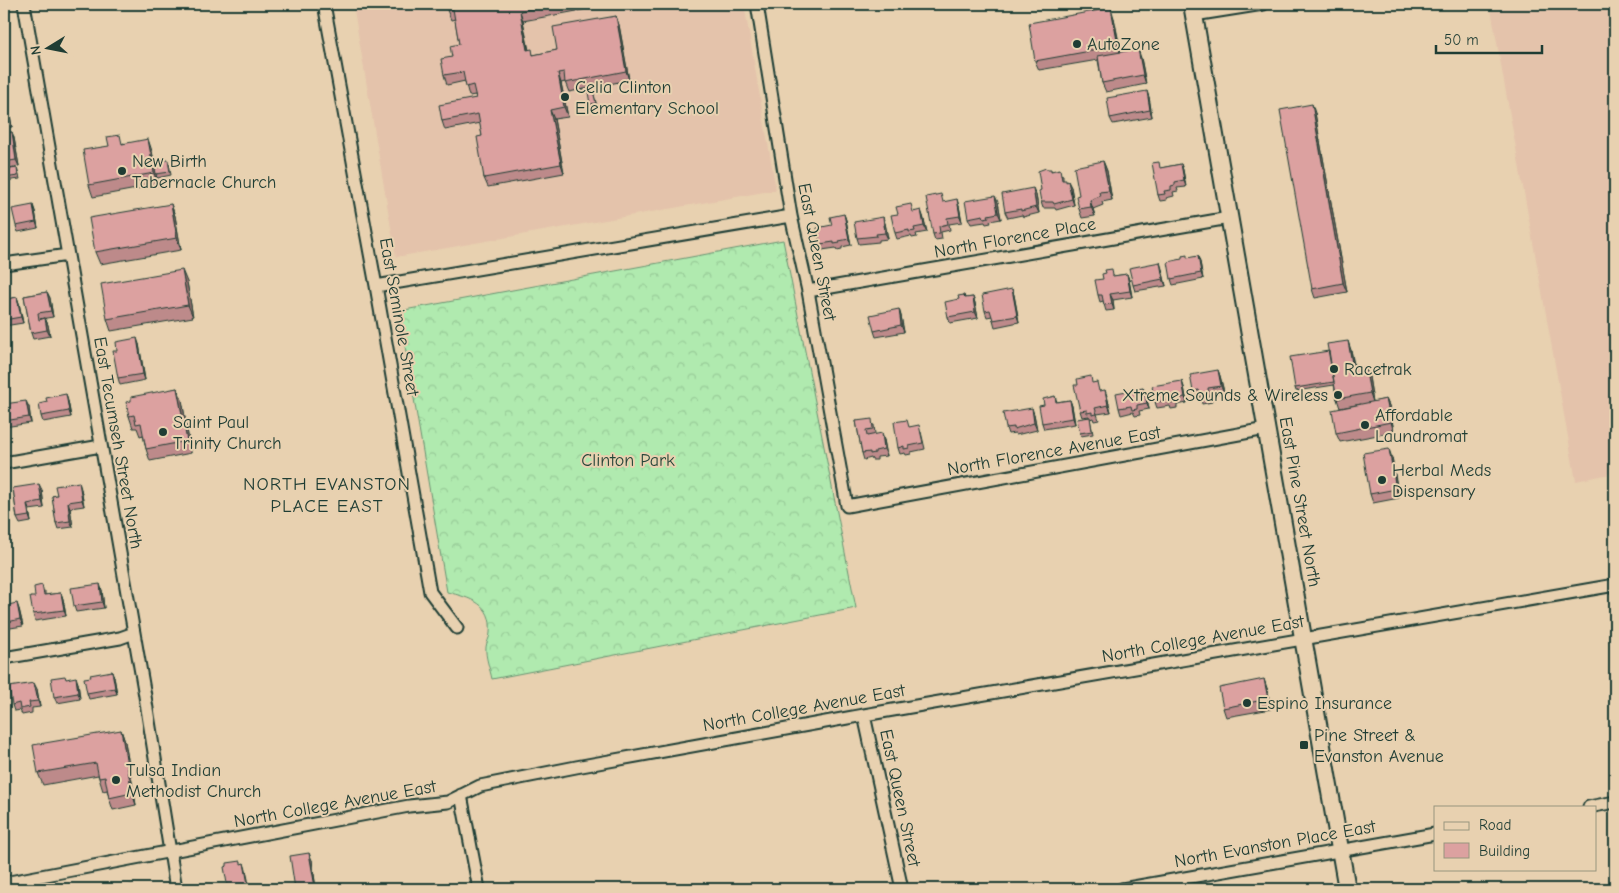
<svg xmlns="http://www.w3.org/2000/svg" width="1619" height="893" viewBox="0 0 1619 893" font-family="'Comic Neue',sans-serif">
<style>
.built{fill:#e4c3ab}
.forest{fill:url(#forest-crowns);stroke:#689472}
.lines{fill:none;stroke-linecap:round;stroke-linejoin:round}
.minor-casing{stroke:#1f3d34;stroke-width:15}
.secondary-casing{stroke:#1f3d34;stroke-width:20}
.minor{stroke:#e8d1b0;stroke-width:11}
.secondary{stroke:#e8d1b0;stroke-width:16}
.wall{fill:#bd8a8a;stroke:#1f3d34}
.shaded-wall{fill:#9a7170;stroke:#1f3d34}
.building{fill:#dca1a0;stroke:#1f3d34}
.poi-dot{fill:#1f3d34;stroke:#e8d1b0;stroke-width:2}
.labels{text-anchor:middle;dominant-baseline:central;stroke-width:4;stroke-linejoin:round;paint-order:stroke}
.poi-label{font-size:18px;fill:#1f3d34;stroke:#e8d1b0;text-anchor:start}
.street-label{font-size:18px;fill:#1f3d34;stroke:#e8d1b0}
.park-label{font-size:18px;fill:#26463a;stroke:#e8d1b0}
.neighbourhood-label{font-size:19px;letter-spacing:1px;fill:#1f3d34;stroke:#e8d1b0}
</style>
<defs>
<pattern id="forest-crowns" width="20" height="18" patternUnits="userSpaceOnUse" patternTransform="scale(1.25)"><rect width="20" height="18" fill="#b0eaaf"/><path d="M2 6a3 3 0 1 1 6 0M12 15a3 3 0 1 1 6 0" fill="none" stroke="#97ca97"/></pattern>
</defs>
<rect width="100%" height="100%" fill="#e8d1b0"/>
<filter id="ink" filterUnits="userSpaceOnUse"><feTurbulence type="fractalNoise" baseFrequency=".02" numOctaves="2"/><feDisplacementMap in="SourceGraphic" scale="10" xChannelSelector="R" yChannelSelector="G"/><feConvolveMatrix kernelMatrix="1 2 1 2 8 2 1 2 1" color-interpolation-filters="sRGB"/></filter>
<g filter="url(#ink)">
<!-- built -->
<path class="built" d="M353 4H744L776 190 396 257Z
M1490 4H1615V473L1576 481Z"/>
<!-- forest -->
<path class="forest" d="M783 240 856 608 492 679C490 669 485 657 486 647 486 643 490 638 490 633 493 603 470 598 447 592L399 311Z"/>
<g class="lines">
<defs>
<path id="minor" d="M24 4 144 690 176 889
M324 4 376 286 430 592 457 628
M757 4 791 216 808 291 847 506 1266 429
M1194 15 1263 4
M4 264 68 255
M376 286 791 216
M808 291 1229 218
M4 463 101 446
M4 658 120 638 134 633
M864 715 902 889
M461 795 479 889
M1589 807 1615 802
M4 883 409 806 448 802 480 786 576 767 864 715 1615 585
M1122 889 1435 834"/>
<path id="secondary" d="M1192 4 1347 889"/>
</defs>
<!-- minor casing -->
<use href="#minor" class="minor-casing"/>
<!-- secondary casing -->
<use href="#secondary" class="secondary-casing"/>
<!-- minor -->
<use href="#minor" class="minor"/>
<!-- secondary -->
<use href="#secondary" class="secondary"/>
</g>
<!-- wall -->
<path class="wall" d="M446 4H614L523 21 529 50 534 55 557 50 616 16 619 25 629 80 569 92 565 82 561 83 568 117 554 119 564 173 488 187 484 178 482 136 480 123 445 130 442 121 476 98 475 95 469 96 465 81 447 85 444 75 452 57 459 44 455 19 451 20 447 10Z
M1114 18 1121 52 1141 58 1146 84 1106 92 1102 83 1098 60 1039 70 1035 61Z
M593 91 597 107 591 108 590 104Z
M1149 97 1152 117 1113 124 1110 118Z
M4 98 8 104 12 127 4 128Z
M1315 113 1347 292 1315 298 1312 289Z
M12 132 14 138 19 166 4 169V133Z
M123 143 152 151 154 162 169 163 171 175 157 178 158 185 93 197 89 185Z
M1103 161 1107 171 1112 200 1102 202 1103 205 1093 209 1095 216 1082 218 1079 209V195Z
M1181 164 1183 170 1186 187 1177 188 1178 191 1173 192 1174 196 1166 198 1167 200 1160 201 1158 195 1161 168Z
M17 168 20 179 4 181V170Z
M1047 169 1063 175V180L1066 182 1071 187 1074 205 1056 210 1055 208H1043L1041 202V190Z
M1036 195 1039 213 1023 217 1022 215 1008 218 1005 212Z
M944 202 959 206 962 222 949 224 950 230 941 232 942 239 935 240 933 234Z
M998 202 1001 219 990 221 991 223 986 224 985 222 971 224 968 218Z
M171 204 175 216 181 250 100 264 95 252Z
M35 211 38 228 18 232 16 226Z
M914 211 923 216 927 232 916 234 917 237 912 238 911 236 897 239 895 233Z
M4 214 6 230H4Z
M844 214 846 220 851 245 842 247V249L837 250 836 248 822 250 820 244 832 225Z
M885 223 888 239 879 240V242L859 244 857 238Z
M1188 258 1200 262 1203 279 1173 285 1171 279Z
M1162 269 1166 286 1135 291 1133 285Z
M1127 274 1129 280 1132 297 1113 300 1114 310 1106 311 1103 301 1100 302 1098 295 1114 276Z
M187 282 193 317 111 331 107 319Z
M1012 289 1014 295 1019 322 995 327 992 316 987 317 985 311Z
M47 292 50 298 53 317 40 319 45 318 48 325 50 336 33 339 31 333 24 296Z
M964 295 965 298 973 297 975 303 978 318 950 323 948 317 959 299Z
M17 297 19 303 23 323 4 326V300Z
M899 309 901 316 904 332 876 337 874 331Z
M139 344 145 380 120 385 118 378Z
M1351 350 1355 369 1369 377 1373 402 1386 399 1390 408 1394 432 1340 442 1336 433 1361 404 1340 408 1337 399 1334 385 1296 391 1295 388Z
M1218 370 1220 376 1224 392 1210 395 1212 402 1202 404 1200 396 1195 397 1193 391Z
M1093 383 1099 391 1107 396 1111 412 1097 414 1099 420 1094 421 1093 418 1090 419 1093 434 1081 436 1080 433 1089 417V416L1082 417 1080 411Z
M1184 387 1187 403 1177 405V408L1171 409 1170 406 1157 408 1155 402Z
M177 388 182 400 191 453 150 461 146 449 143 435 140 436 137 428H133L129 416 131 401Z
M1143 388 1146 394 1149 409 1139 411 1140 415 1135 416 1133 412 1121 415 1119 408Z
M1055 396 1057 402 1070 400 1072 406 1075 424 1044 429 1042 423 1044 405Z
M68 401 71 417 43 422 41 416Z
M4 404 29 407 31 423 4 427Z
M1034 414 1037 430 1016 435 1015 433 1008 434 1006 428Z
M856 421 874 425 875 434 884 440 887 456 877 457V460H872L871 458 864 460 862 453Z
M910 427 921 432 925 449 911 452V454L906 455 905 453 900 454 898 448Z
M1392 458 1399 498 1373 503 1370 494Z
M13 488 42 490 44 508 29 510 31 522 20 524 17 518Z
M81 489 84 506 70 508 73 527 58 529 56 523 52 496Z
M102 590 104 608 76 612 74 606Z
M45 591V595L61 593 63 599 66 616 35 621 33 614 35 597Z
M4 606 19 609 23 626 4 629Z
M114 677 117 694 89 699 87 693Z
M66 679 78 683 80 699 57 703 54 697Z
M1267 688 1271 709 1226 717 1223 708Z
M37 689 40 707 32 708V713L22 715 20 710 14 711 12 705Z
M121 730 125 742 136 805 113 810 109 798 107 790 103 791 98 775 43 785 38 773Z
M312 860 316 889H295Z"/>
<!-- shaded-wall -->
<path class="shaded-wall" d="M1111 8 1114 18 1121 56 1118 46Z
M520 11 523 21 530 59 527 50Z
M616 16 619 25 629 80 626 71Z
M1138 49 1141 58 1146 84 1143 75Z
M558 73 561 83 568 117 564 107Z
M4 79 6 93 4 87Z
M1147 91 1149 97 1152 117 1150 110Z
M5 97 8 104 12 127 9 121Z
M1312 104 1315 113 1347 292 1343 283Z
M550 110 554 119 564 173 561 164Z
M12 132 14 138 19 166 16 160Z
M148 139 152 151 158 185 154 173Z
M1103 161 1107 171 1112 200 1109 191Z
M1181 164 1183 170 1186 187 1184 180Z
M1068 181 1071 187 1074 205 1072 199Z
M1033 188 1036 195 1039 213 1036 207Z
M995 196 998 202 1001 219 998 213Z
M957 199 959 206 962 222 960 216Z
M1090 200 1093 209 1095 216 1091 207Z
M171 204 175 216 181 250 177 238Z
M33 205 35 211 38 228 36 222Z
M921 210 923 216 927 232 924 226Z
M4 214 6 230 4 224Z
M844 214 846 220 851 245 849 239Z
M883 217 885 223 888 239 885 233Z
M1198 256 1200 262 1203 279 1201 273Z
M1160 262 1162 269 1166 286 1163 279Z
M182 270 187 282 193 317 188 305Z
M1127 274 1129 280 1132 297 1130 291Z
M1012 289 1014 295 1019 322 1017 316Z
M47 292 50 298 53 317 51 311Z
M1110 294 1113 300 1114 310 1112 304Z
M17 297 19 303 23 323 21 317Z
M973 297 975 303 978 318 975 312Z
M899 309 901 316 904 332 901 325Z
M45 318 48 325 50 336 47 330Z
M137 338 139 344 145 380 143 374Z
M1348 341 1351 350 1356 379 1353 369Z
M1365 367 1369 377 1373 402 1370 393Z
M1218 370 1220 376 1224 392 1221 386Z
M1182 381 1184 387 1187 403 1185 397Z
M177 388 182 400 191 453 187 441Z
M1143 388 1146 394 1149 409 1147 403Z
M1105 390 1107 396 1111 412 1108 405Z
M66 394 68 401 71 417 69 411Z
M1386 399 1390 408 1394 432 1391 422Z
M1070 400 1072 406 1075 424 1073 418Z
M26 401 29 407 31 423 29 417Z
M1032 408 1034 414 1037 430 1034 423Z
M882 433 884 440 887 456 884 449Z
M1389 449 1392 458 1399 498 1396 489Z
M79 482 81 489 84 506 82 500Z
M39 484 42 490 44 508 42 501Z
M68 502 70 508 73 527 70 521Z
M27 504 29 510 31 522 29 516Z
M100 584 102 590 104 608 102 602Z
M61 593 63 599 66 616 64 610Z
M17 603 19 609 23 626 20 619Z
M112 671 114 677 117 694 115 688Z
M76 677 78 683 80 699 78 693Z
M1264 679 1267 688 1271 709 1268 699Z
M34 683 37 689 40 707 38 701Z
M121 730 125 742 136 805 132 793Z
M309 853 312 860 316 889 315 887Z
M244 863 246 870 250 889H249Z"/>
<!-- building -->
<path class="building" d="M446 4H561L520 11 527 50 532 49 533 55 557 50 553 27 616 16 626 71 565 83 564 72 558 73 564 107 550 110 561 164 484 178 477 137 482 136 478 114 442 121 439 105 476 98 473 85 466 87 463 72 444 75 441 59 452 57 450 46 459 44 453 9 447 10Z
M1111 8 1118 46 1035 61 1029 23Z
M1138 49 1143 75 1102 83 1098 56Z
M593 91 596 103 590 104 588 92Z
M1147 91 1150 110 1110 118 1107 98Z
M5 97 9 121 4 122V98Z
M1312 104 1343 283 1312 289 1280 110Z
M12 132 16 160 4 162V133Z
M120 135 122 144 148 139 154 173 89 185 83 150 109 146 107 137Z
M168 160 170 172 156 174 154 162Z
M1103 161 1109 191 1099 192 1100 196 1090 200 1091 207 1079 209 1076 196 1079 195 1074 167Z
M1159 162 1160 168 1181 164 1184 180 1175 182V185L1171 186V190L1164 191 1165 194 1158 195 1152 163Z
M17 168 18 176 4 178V170Z
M1046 168V169H1051V171L1060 169 1062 180H1066V182L1068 181 1072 199 1054 204 1053 202H1041L1039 191 1041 190 1038 171Z
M1033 188 1036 207 1021 211V209L1005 212 1002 194Z
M941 194 943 202 957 199 960 216 947 218 948 224 939 226 940 233 933 234 926 197Z
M995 196 998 213 988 215 989 217 984 218 983 215 968 218 965 201Z
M171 204 177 238 95 252 89 218Z
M911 204 913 212 921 210 924 226 914 228 915 231 909 232V230L895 233 891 215 898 214 896 207Z
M33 205 36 222 16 226 12 209Z
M844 214 849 239 839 241 840 243 834 244V242L820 244 817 228 832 225 830 217Z
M883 217 885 233 876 234 877 236 857 238 854 222Z
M1187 255V258L1198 256 1201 273 1171 279 1168 262 1182 259V256Z
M1160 262 1163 279 1133 285 1129 268Z
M1112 269 1113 276 1127 274 1130 291 1110 294 1112 304 1104 305 1102 295H1098L1095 280 1103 279 1102 274 1106 273 1105 270Z
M182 270 188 305 107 319 101 284Z
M1012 289 1017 316 993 320 990 310 985 311 982 295Z
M47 292 51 311 38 313 39 320 45 318 47 330 31 333 24 296Z
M964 295 965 298 973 297 975 312 948 317 945 302 959 299 958 296Z
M17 297 21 317 4 320V300Z
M899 309 901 325 874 331 870 315Z
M137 338 143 374 118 378 113 351H117L116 342Z
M1348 341 1353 369 1365 367 1370 393 1337 399 1327 344Z
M1329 351 1334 382 1295 388 1290 357Z
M1218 370 1221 386 1208 388 1209 396 1200 398 1199 390 1193 391 1190 375Z
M1091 376 1092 383 1097 382 1099 391 1105 390 1108 405 1095 408 1097 414 1092 415V412L1087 413V410L1080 411 1074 385H1078L1077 379Z
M1182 381 1185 397 1174 399 1175 402 1168 403V400L1155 402 1152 386Z
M177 388 187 441 146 449 141 423 136 424 134 415 129 416 126 402 131 401V397Z
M1143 388 1147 403 1137 405V409L1132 410 1131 406 1119 408 1116 393Z
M66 394 69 411 41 416 39 404 47 402 46 398Z
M1055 396 1056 402 1070 400 1073 418 1042 423 1039 406 1044 405 1043 399Z
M1386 399 1391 422 1336 433 1332 410Z
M26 401 29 417 4 421V404Z
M1032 408 1034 423 1014 429V427L1006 428 1003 413Z
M1090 417 1092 431 1080 433 1077 419Z
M872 419 873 429 866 430 867 436 882 433 884 449 875 451V453L870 454V452L862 453 856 421Z
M907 420 909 427 919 425 923 443 909 446V448L904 449V446L898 448 894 422Z
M1389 449 1396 489 1370 494 1363 453Z
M79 482 82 500 68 502 70 521 56 523 52 496 57 495 55 486Z
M39 484 42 501 27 504 29 516 17 518 13 488Z
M100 584 102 602 74 606 71 588Z
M42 585 44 595 61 593 64 610 33 614 30 597H35L34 587Z
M17 603 20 619 4 623V606Z
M112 671 115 688 87 693 84 678 91 677 90 675Z
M65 676 66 679 76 677 78 693 54 697 51 678Z
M1264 679 1268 699 1223 708 1219 688Z
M34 683 38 701 29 702 30 707 20 709 19 703 12 705 9 687Z
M121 730 132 793 109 798 105 777 99 778 96 763 38 773 33 745Z
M309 853 315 887 302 889H295L290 856Z
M241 861V864L244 863 249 889H228L224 867 227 866V863Z
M132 886 133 889H113Z"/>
</g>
<!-- markers -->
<g class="poi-dot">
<circle cx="1077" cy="44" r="5"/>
<circle cx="565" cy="97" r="5"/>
<circle cx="122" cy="171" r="5"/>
<circle cx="1334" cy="369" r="5"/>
<circle cx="1338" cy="395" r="5"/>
<circle cx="1365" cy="425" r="5"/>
<circle cx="163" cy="432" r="5"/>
<circle cx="1382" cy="480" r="5"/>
<circle cx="1247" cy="703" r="5"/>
<rect x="1299" y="740" width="10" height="10" rx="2.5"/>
<circle cx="116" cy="780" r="5"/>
</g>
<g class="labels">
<!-- poi labels -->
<g class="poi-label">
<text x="1087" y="44">AutoZone</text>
<text x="575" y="87">Celia Clinton<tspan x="575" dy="21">Elementary School</tspan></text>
<text x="132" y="161">New Birth<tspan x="132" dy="21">Tabernacle Church</tspan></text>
<text x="1344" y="369">Racetrak</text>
<text x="1328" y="395" text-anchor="end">Xtreme Sounds &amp; Wireless</text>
<text x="1375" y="415">Affordable<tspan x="1375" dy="21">Laundromat</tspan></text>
<text x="173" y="422">Saint Paul<tspan x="173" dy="21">Trinity Church</tspan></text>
<text x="1392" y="470">Herbal Meds<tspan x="1392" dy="21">Dispensary</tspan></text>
<text x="1257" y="703">Espino Insurance</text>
<text x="1314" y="735">Pine Street &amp;<tspan x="1314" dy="21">Evanston Avenue</tspan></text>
<text x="126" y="770">Tulsa Indian<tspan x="126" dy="21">Methodist Church</tspan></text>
</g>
<!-- street labels -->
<g class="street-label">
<text transform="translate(1015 238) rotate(-10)">North Florence Place</text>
<text transform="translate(817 252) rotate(79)">East Queen Street</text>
<text transform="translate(399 317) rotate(80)">East Seminole Street</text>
<text transform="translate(118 443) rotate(80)">East Tecumseh Street North</text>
<text transform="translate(1054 451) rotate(-10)">North Florence Avenue East</text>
<text transform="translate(1300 502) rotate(80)">East Pine Street North</text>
<text transform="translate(1203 639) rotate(-10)">North College Avenue East</text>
<text transform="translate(804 708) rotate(-10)">North College Avenue East</text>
<text transform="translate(900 798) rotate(78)">East Queen Street</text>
<text transform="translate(335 804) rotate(-10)">North College Avenue East</text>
<text transform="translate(1275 844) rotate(-10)">North Evanston Place East</text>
</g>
<!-- park labels -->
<g class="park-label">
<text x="628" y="460">Clinton Park</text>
</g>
<!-- neighbourhood labels -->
<g class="neighbourhood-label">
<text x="327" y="484">NORTH EVANSTON<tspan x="327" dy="22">PLACE EAST</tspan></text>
</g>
</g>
<!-- margin -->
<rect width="1619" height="893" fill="none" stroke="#e8d1b0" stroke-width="20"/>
<rect x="10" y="10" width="1599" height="873" fill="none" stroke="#1f3d34" stroke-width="2" filter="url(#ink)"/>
<!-- legend -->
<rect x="1434" y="806" width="162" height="65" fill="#e8d1b0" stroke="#98967e"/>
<rect x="1444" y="822" width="25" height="8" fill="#e8d1b0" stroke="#98967e"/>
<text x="1479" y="830" font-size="15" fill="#1f3d34">Road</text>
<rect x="1444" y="843" width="25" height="15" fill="#dca1a0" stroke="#98967e"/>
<text x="1479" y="856" font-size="15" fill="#1f3d34">Building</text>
<!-- north arrow -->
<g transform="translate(48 48) rotate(260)" stroke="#e8d1b0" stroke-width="4" paint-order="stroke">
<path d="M0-4L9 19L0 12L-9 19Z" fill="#1f3d34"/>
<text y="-8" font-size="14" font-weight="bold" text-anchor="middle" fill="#1f3d34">N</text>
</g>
<!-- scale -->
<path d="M1436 45v8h106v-8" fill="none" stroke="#1f3d34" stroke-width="2.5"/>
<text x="1444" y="45" font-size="15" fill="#1f3d34" stroke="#e8d1b0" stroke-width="4" paint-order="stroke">50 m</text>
</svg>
